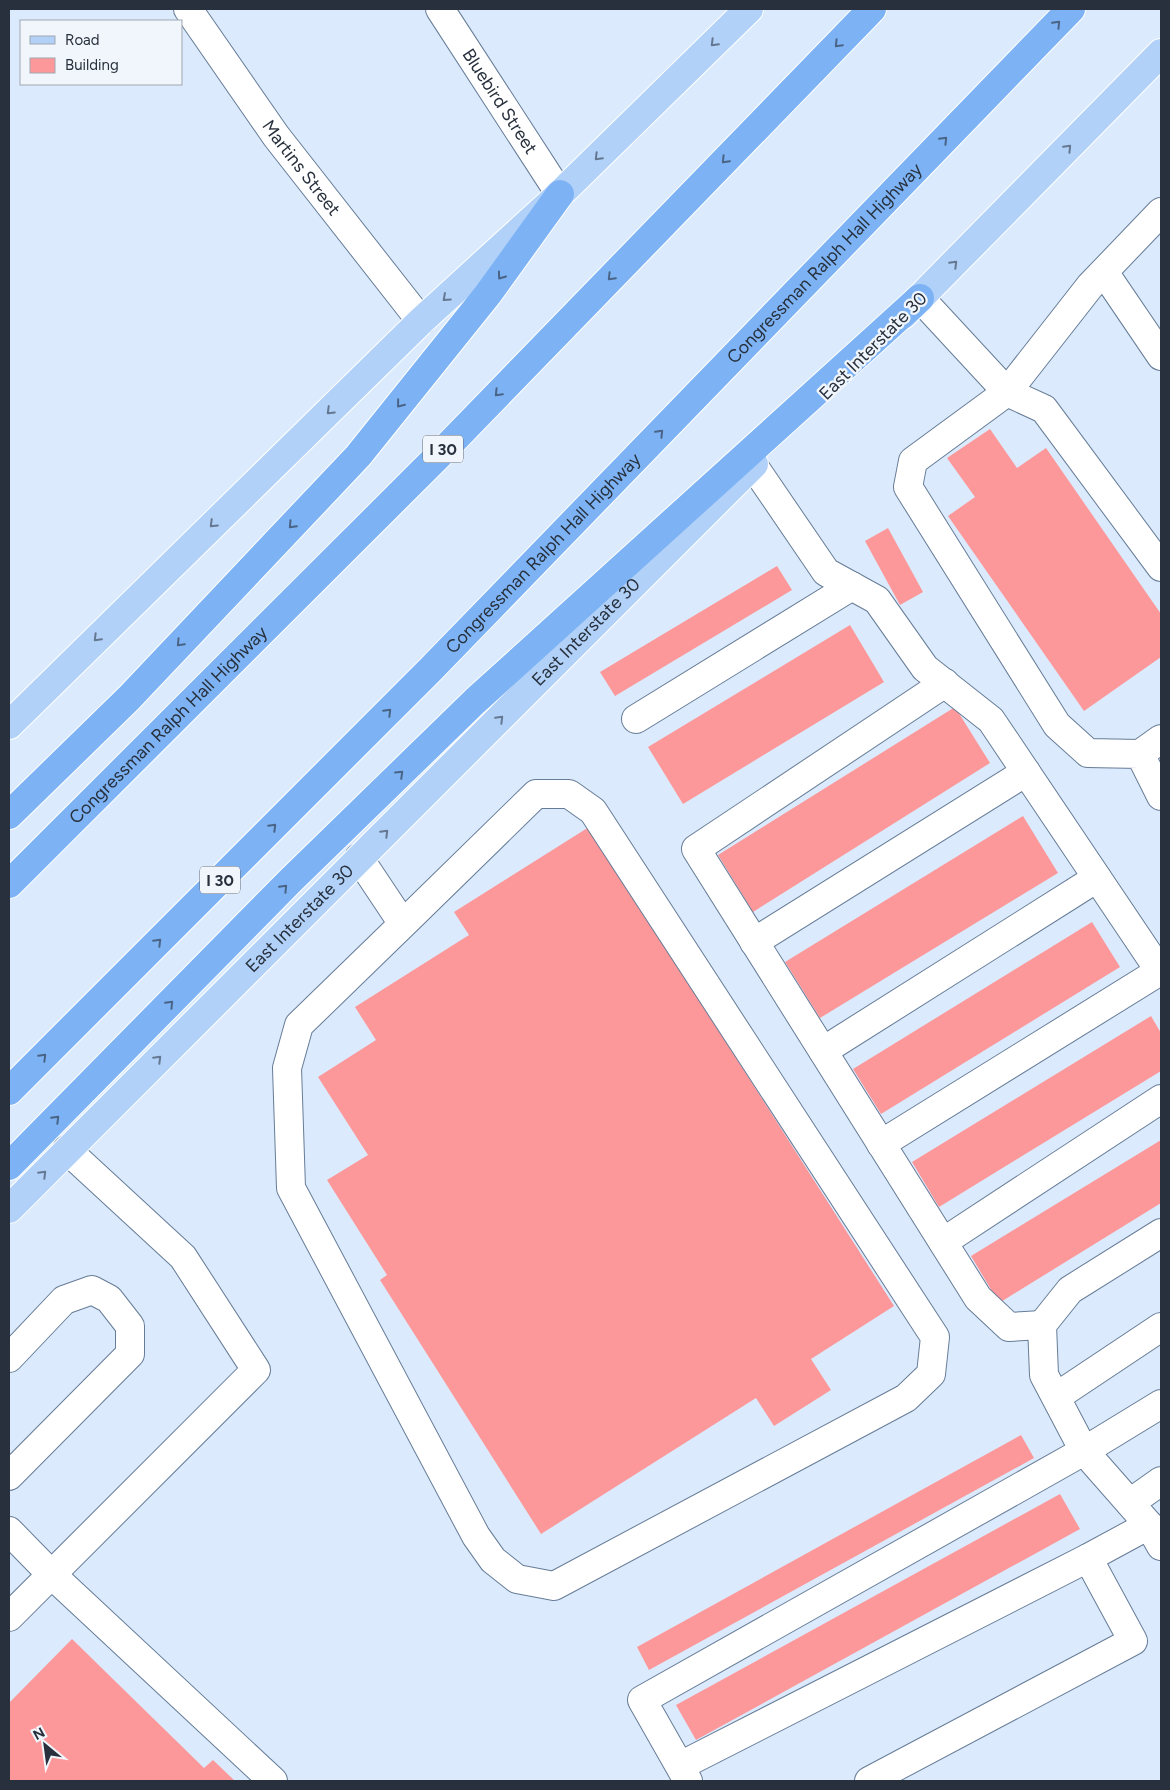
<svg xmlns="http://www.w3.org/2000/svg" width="1170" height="1790" viewBox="0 0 1170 1790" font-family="Figtree,sans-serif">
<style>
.building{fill:#fd989a}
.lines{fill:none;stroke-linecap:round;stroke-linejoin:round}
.minor-casing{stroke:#667c97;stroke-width:30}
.major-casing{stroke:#fff;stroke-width:30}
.highway-casing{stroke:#fff;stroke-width:30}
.minor{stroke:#fff;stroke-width:28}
.major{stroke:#b1d1f8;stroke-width:28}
.highway{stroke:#7db3f4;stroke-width:28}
.oneway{stroke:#496486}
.oneway2{stroke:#657891}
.labels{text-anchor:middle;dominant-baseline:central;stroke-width:4.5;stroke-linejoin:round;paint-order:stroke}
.shield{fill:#f1f6fc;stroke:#646b76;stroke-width:1}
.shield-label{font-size:16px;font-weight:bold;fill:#27303c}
.street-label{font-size:18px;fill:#27303c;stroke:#f1f6fc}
</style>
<rect width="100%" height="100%" fill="#dbeafc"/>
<!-- building -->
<path class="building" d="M990 429 1017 468 1046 448 1161 614V657L1084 711 948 516 975 497 947 458Z
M888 528 923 592 900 605 865 541Z
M777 566 792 590 615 696 600 672Z
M850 625 884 682 683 804 648 747Z
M955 707 990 763 753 912 718 855Z
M1023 816 1058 873 820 1018 785 962Z
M589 827 894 1306 811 1359 831 1390 774 1426 756 1398 541 1534 380 1280 387 1275 327 1180 368 1155 318 1077 376 1040 355 1007 469 935 454 912Z
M1092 922 1120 967 881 1114 853 1069Z
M1151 1016 1161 1033V1071L939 1207 912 1162Z
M1161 1140V1203L999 1303 971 1256Z
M1021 1435 1034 1458 649 1670 637 1647Z
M1060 1494 1080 1529 696 1740 676 1705Z
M72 1639 204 1768 213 1760 235 1781H9V1703Z"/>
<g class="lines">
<defs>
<g id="minor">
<path id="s1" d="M188 9 276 136 421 321"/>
<path id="s2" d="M440 9 560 194"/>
<path d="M1161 212 1090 286 1007 392 913 461 908 487 1057 725 1088 753 1140 754 1161 796"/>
<path d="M1104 272 1161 356"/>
<path d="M920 298 1007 392 1044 409 1161 567"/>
<path d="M753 465 826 572 877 600 925 668 991 720 1161 973"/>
<path d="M945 683 696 849 978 1298 1009 1327 1042 1325"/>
<path d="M636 719 852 586"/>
<path d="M1140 754 1161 739"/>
<path d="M359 858 403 924 299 1025 287 1068 291 1188 476 1536 493 1560 517 1579 554 1586 906 1398 931 1374 935 1337 593 811 569 794H536L403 924"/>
<path d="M754 942 1026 772"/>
<path d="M823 1051 1097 878"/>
<path d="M881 1144 1160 971"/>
<path d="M943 1242 1161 1099"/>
<path d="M9 1358 64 1300 92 1290 109 1299 130 1326V1354L9 1476"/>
<path d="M1056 1397 1161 1327"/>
<path d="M1130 1503 1161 1481"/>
<path d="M1149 1525 1084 1451 1161 1404"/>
<path d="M9 1531 51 1574 273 1781"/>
<path d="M9 1617 256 1370 183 1257 67 1150"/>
<path d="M680 1766 1088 1558"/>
<path d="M688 1781 642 1700 1084 1451 1044 1375 1042 1325 1070 1290 1161 1233"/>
<path d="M869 1781 1133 1641 1088 1558 1149 1525 1161 1546"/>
</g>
<g id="major">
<path d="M903 315 1161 53"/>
<path d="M9 725 421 321 560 194 749 9"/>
<path id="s3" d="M9 1209 754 464"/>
</g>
<g id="highway">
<path d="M9 815 129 698 358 456 488 294 560 194"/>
<path id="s4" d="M9 884 438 456 872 9"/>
<path id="s5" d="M9 1091 431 669 1071 9"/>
<path d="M9 1166 290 881 475 701 920 298"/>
</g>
</defs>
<!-- minor casing -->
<use href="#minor" class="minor-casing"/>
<!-- major casing -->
<use href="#major" class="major-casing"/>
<!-- highway casing -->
<use href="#highway" class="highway-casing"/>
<!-- minor -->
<use href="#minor" class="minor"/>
<!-- major -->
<use href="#major" class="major"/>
<!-- highway -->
<use href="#highway" class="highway"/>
</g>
<!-- one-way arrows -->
<defs><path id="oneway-chevron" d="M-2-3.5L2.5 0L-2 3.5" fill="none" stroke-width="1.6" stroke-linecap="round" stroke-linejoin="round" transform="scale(1.25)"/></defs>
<g class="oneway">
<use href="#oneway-chevron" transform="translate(1057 24) rotate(-46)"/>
<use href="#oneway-chevron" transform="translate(838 44) rotate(134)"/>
<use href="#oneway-chevron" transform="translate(944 140) rotate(-46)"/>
<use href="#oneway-chevron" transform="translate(725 160) rotate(134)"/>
<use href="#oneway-chevron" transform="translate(501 276) rotate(126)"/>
<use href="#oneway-chevron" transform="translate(611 277) rotate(134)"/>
<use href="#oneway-chevron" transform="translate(498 393) rotate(134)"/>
<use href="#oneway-chevron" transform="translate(400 404) rotate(129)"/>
<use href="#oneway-chevron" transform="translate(660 433) rotate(-46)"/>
<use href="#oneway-chevron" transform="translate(292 525) rotate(133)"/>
<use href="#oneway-chevron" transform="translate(180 643) rotate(133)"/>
<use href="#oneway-chevron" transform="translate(388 712) rotate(-45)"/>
<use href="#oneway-chevron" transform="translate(400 774) rotate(-44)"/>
<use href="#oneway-chevron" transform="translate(273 827) rotate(-45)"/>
<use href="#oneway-chevron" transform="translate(284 888) rotate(-46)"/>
<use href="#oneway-chevron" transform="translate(158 942) rotate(-45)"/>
<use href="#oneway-chevron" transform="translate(170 1004) rotate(-46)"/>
<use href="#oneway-chevron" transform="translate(43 1057) rotate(-45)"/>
<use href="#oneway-chevron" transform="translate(56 1119) rotate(-45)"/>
</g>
<g class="oneway2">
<use href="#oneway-chevron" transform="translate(714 43) rotate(135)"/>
<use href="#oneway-chevron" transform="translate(1068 148) rotate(-46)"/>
<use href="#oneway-chevron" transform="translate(598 157) rotate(135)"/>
<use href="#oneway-chevron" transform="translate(954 264) rotate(-45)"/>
<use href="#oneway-chevron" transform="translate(446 298) rotate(138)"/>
<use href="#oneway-chevron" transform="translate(330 411) rotate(136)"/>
<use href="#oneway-chevron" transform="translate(213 524) rotate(136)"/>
<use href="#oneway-chevron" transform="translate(97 638) rotate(135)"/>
<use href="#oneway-chevron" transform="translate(500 719) rotate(-45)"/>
<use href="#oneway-chevron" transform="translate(385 833) rotate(-45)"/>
<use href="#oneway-chevron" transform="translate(158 1059) rotate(-45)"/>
<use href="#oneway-chevron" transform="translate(43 1174) rotate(-45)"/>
</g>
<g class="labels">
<!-- shield labels -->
<g class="shield">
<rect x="423" y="435.5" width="40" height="27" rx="4"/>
<rect x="200" y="866.5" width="40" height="27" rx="4"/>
</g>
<g class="shield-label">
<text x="443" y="449">I 30</text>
<text x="220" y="880">I 30</text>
</g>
<!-- street labels -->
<g class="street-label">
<text stroke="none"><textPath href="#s2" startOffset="110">Bluebird Street</textPath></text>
<text stroke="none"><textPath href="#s1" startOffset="195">Martins Street</textPath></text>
<text stroke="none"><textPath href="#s5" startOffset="1162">Congressman Ralph Hall Highway</textPath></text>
<text transform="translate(873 346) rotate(-45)">East Interstate 30</text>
<text stroke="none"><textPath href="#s5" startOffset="758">Congressman Ralph Hall Highway</textPath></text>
<text stroke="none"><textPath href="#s3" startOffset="816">East Interstate 30</textPath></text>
<text stroke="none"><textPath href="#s4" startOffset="225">Congressman Ralph Hall Highway</textPath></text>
<text stroke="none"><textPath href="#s3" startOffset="411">East Interstate 30</textPath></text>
</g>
</g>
<!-- border -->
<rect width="1170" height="1790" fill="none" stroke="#27303c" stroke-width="20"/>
<!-- legend -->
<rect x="20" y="20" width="162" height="65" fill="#f1f6fc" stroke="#a0a7af"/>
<rect x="30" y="36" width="25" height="8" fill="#b1d1f8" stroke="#a0a7af"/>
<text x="65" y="45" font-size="15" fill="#27303c">Road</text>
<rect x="30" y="58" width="25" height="15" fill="#fd989a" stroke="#a0a7af"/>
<text x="65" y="70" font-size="15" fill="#27303c">Building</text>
<!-- north arrow -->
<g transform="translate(45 1745) rotate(331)" stroke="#f1f6fc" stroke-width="4" paint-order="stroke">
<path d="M0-4L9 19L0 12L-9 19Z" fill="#27303c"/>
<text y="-8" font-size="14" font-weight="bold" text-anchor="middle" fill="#27303c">N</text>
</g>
</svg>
